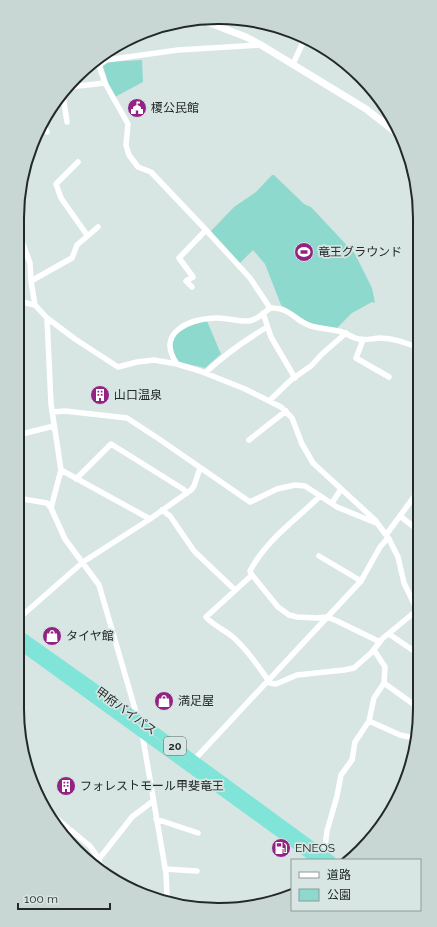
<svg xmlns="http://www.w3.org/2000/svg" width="437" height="927" viewBox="0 0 437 927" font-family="Raleway,'Noto Sans JP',sans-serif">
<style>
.green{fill:#8ed9ce}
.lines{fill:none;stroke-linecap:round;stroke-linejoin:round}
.minor{stroke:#fff;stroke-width:5.5}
.tertiary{stroke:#fff;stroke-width:7}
.trunk{stroke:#80e4d8;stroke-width:9}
.labels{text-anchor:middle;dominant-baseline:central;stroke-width:3.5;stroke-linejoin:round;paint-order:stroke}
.shield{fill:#d7e6e3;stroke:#596260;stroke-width:1}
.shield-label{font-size:11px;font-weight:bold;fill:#232928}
.poi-label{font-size:12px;fill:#232928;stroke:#d7e6e3;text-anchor:start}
.street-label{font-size:12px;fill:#232928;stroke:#d7e6e3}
.rim{fill:none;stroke:#232928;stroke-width:2}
</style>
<rect width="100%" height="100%" fill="#d7e6e3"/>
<!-- green -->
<path class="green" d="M142 60 143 82 113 98 103 66 109 62Z
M272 175H274L304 204 311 207 355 254 372 288 375 303 372 302 352 313 336 329 309 323 281 305 265 264 253 250 240 263 210 232 234 207 256 192Z
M207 321 221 354 205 368 178 362 170 347C174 329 191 325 207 321Z"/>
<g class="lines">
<!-- minor -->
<path class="minor" d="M97 62 99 65 105 83 128 124 126 145 129 155 138 167 151 172 206 230 250 278 270 308C291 307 294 321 311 326 321 329 332 329 342 332 348 334 353 338 359 339 366 341 373 338 380 338 394 338 406 343 419 348
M293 64 305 38
M99 65 106 60 178 50 261 45
M69 87 105 83
M63 96 67 122
M44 125 47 132
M78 162 56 184 61 198 87 235
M17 228 30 263 31 281 35 305 47 318 51 404 61 470 51 508 65 539 99 585 142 733 166 873 167 896 165 901
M31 281 72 258 77 245 98 227
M192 287 186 281 193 277 179 258 206 230
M17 301 35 305
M263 313 271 337 295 378
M47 318 75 339 118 367 137 362 154 360 177 364 200 371 245 389 281 407 292 418 302 444 313 463 375 520 389 539 398 557 404 583 420 616
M363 340 356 358 389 377
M177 364C155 333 189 319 215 318 226 317 238 322 249 321 257 320 265 312 270 308
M205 373C225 354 244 341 267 327
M269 401 292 379 311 366 322 354 346 333
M52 412 65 411 127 418 159 439 250 502 277 489 295 485 305 486 337 507 376 523
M17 433 22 434 54 426
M249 440 286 411
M61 470 150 519
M76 479 111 444 183 489 187 493
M17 498 47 503 51 508
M332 503 341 489
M162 510 170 516 194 551 235 590
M400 516 419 531
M386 535 419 490
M319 556 361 581
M252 575 250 571C266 540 297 519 320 496
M17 620 83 562 150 519 191 490 194 486 200 468
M389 634 414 651
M380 642 337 621 327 617 316 618 297 617 289 615 278 607 252 575 206 617C214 626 225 630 234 638 248 651 259 667 270 683L276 684 297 675 344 670 354 668 372 652C375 648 379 643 382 639L416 611
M374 650 385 667 384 683 420 709
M384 683 374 698 369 721 400 735 414 738
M194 760 361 581 380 547 388 538
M50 813 90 846 99 859 100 868
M156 819 198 833
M324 854 327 831 337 796 341 775 352 760 355 742 369 721
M99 859 132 817 153 801
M99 863 121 884
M165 869 197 871"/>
<!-- tertiary -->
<path class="tertiary" d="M202 20 246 37 261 45 366 109 403 138"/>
<!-- trunk -->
<path class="trunk" d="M17 633 137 718 331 860
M17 643 317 860"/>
</g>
<!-- icons -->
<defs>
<symbol id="civic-disc" viewBox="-11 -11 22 22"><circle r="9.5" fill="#932383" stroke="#d7e6e3"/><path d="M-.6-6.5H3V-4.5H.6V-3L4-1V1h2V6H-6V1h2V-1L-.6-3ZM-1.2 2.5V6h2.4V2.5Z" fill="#fff"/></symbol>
<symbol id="stadium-disc" viewBox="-11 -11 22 22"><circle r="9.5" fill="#932383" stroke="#d7e6e3"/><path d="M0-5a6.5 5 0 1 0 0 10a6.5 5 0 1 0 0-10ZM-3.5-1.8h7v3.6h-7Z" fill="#fff"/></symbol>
<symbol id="building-disc" viewBox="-11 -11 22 22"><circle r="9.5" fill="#932383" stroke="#d7e6e3"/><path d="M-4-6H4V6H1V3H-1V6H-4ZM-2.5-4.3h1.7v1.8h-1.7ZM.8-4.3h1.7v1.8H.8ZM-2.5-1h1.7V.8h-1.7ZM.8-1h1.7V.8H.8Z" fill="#fff"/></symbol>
<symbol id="shop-disc" viewBox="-11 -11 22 22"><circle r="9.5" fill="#932383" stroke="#d7e6e3"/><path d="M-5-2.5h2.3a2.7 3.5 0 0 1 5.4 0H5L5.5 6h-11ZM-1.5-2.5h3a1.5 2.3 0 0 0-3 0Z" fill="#fff"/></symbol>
<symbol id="fuel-disc" viewBox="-11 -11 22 22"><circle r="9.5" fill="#932383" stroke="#d7e6e3"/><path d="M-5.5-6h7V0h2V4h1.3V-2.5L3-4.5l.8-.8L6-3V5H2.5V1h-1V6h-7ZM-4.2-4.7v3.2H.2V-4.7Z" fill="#fff"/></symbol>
</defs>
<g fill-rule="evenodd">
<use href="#civic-disc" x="126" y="97" width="22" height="22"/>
<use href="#stadium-disc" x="293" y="241" width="22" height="22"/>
<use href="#building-disc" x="89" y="384" width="22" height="22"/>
<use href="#shop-disc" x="41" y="625" width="22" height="22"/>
<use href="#shop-disc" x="153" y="690" width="22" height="22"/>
<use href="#building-disc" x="55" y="775" width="22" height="22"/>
<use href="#fuel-disc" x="270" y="837" width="22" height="22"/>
</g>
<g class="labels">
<!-- shield labels -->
<rect class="shield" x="164" y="737" width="22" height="18" rx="3"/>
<g class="shield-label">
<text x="175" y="746">20</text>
</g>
<!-- poi labels -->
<g class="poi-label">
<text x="151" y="108">榎公民館</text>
<text x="318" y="252">竜王グラウンド</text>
<text x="114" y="395">山口温泉</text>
<text x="66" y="636">タイヤ館</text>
<text x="178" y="701">満足屋</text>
<text x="80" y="786">フォレストモール甲斐竜王</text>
<text x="295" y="848">ENEOS</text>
</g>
<!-- street labels -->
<g class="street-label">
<text transform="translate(126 711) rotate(36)">甲府バイパス</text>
</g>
</g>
<!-- crop -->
<path d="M0 0H437V927H0ZM218 24H219A194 194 0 0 1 413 218V709A194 194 0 0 1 219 903H218A194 194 0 0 1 24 709V218A194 194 0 0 1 218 24Z" fill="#c9d7d4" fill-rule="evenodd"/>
<path class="rim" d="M218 24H219A194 194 0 0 1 413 218V709A194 194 0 0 1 219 903H218A194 194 0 0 1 24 709V218A194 194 0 0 1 218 24Z"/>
<!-- legend -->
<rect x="291" y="859" width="130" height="52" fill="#d7e6e3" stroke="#8f9a98"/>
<rect x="299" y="872" width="20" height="6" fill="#ffffff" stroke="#8f9a98"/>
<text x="327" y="879" font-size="12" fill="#232928">道路</text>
<rect x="299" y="889" width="20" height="12" fill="#8ed9ce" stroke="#8f9a98"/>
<text x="327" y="899" font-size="12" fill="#232928">公園</text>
<!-- scale -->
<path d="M18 903v6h92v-6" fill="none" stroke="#232928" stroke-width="2"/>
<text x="24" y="903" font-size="12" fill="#232928" stroke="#d7e6e3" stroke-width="3" paint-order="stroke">100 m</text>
</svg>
